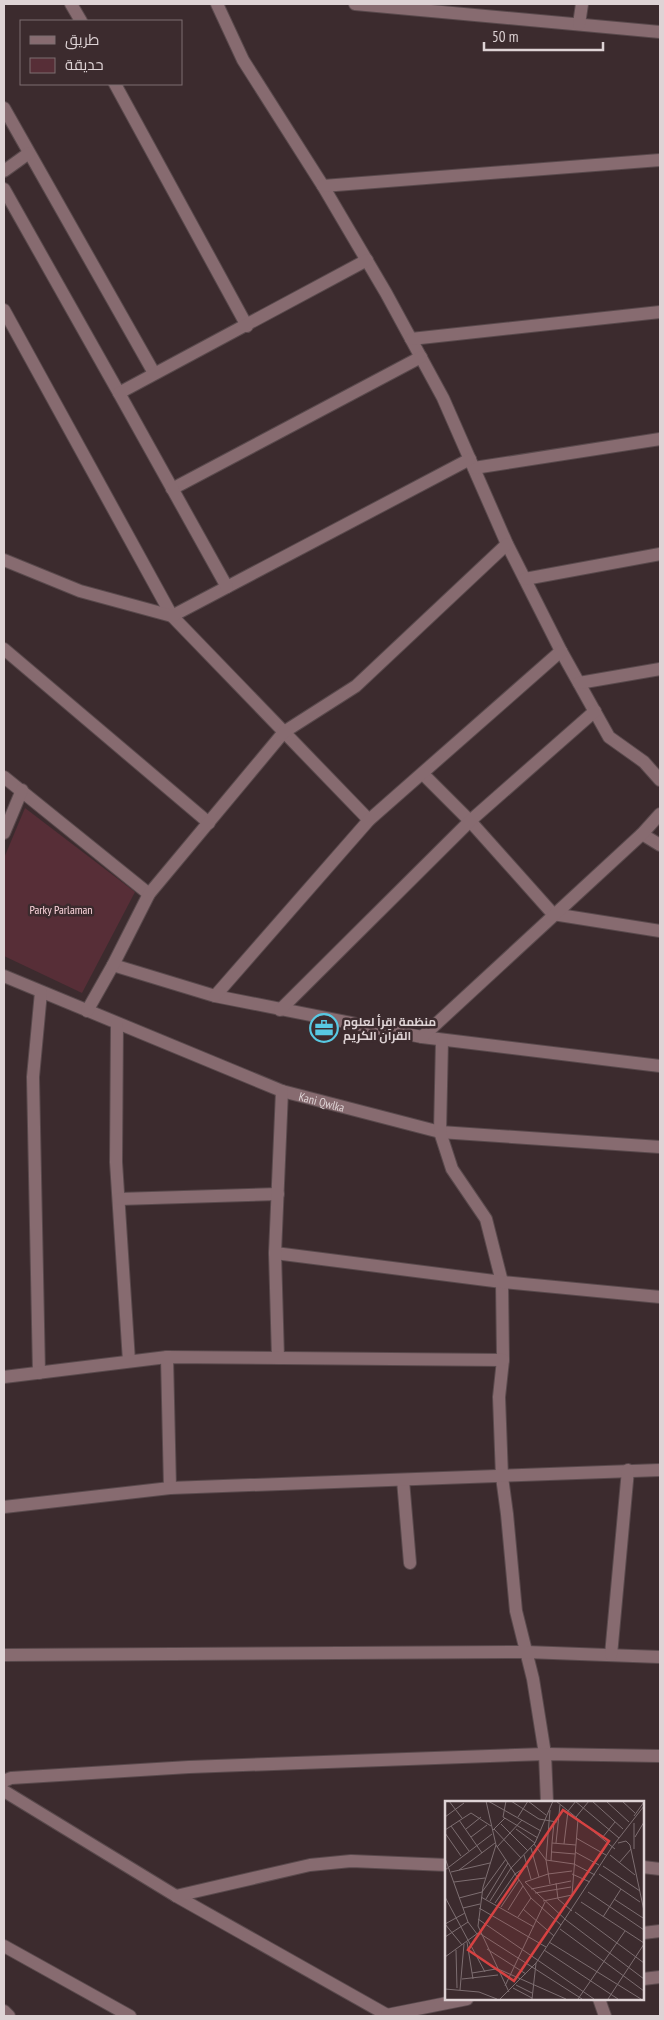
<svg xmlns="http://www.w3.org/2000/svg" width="664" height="2020" viewBox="0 0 664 2020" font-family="'PT Sans Narrow',Cairo,sans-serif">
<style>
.green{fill:#572e37}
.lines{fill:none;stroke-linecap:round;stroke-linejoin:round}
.minor-casing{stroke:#59494c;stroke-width:14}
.minor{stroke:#876b70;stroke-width:12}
.labels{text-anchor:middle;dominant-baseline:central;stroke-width:5;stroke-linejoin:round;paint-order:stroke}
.park-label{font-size:12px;fill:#fcd5dc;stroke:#3c2b2e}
.poi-label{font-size:12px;font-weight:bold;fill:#ded3d5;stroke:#3c2b2e;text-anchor:start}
.street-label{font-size:12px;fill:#ded3d5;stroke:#3c2b2e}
.inset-road{fill:none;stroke:#7d6e71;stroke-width:1}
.view{fill:#d74242;fill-opacity:0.15;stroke:#d74242;stroke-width:2.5}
.inset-edge{fill:none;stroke:#ded3d5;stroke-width:2.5}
</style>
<rect width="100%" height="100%" fill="#3c2b2e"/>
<!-- green -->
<path class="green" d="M25 808 135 892 82 993 4 956V858Z"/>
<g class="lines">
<defs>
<g id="minor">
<path d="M71 4 81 21"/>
<path d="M217 4 243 60 323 186 386 293 443 398 507 544 561 651 609 737 644 762 660 780"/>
<path d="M355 4 660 32"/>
<path d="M579 24 582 4"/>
<path d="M115 84 247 326"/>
<path d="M4 108 154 373"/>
<path d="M4 171 29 153"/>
<path d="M323 186 660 160"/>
<path d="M4 189 119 393"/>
<path d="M4 310 172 616 369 820"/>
<path d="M411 339 660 312"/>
<path d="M474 468 660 439"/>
<path d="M172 489 421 357"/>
<path d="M4 560 80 591 172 616 470 459"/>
<path d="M525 579 660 554"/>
<path d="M227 587 119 393 367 260"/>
<path d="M4 649 209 823"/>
<path d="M579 683 660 669"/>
<path d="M423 774 470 821 553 914 660 931"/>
<path d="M4 777 149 894"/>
<path d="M4 833 22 790"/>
<path d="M642 834 660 845"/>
<path d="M113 965 215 996 422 1037 660 1066"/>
<path id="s1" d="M4 976 282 1091 440 1132 660 1147"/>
<path d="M215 996 369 820 561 651"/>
<path d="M280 1010 470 821 595 711"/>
<path d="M87 1011 113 965 149 894 284 732 356 686 507 544"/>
<path d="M117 1024 116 1162 129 1361"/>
<path d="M422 1037 642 834 660 814"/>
<path d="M442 1040 440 1132 452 1169 486 1219 502 1282 503 1360 499 1397 502 1477 507 1514 516 1611 533 1679 545 1754 547 1802"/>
<path d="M119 1199 278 1194"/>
<path d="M275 1253 502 1282 660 1297"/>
<path d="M167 1357 170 1488"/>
<path d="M278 1358 275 1253 282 1091"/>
<path d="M39 1373 33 1077 41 992"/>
<path d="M4 1377 167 1357 503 1360"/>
<path d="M403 1480 410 1563"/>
<path d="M4 1507 170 1488 660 1470"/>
<path d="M4 1655 526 1652 660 1657"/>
<path d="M611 1655 628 1470"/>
<path d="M4 1781 11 1778 189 1767 545 1754 660 1756"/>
<path d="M4 1791 176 1896 389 2016"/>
<path d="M643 1867 660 1869"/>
<path d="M176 1896 310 1865 351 1861 447 1865"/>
<path d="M643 1933 660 1931"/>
<path d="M4 1946 130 2016"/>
<path d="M643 1979 660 1977"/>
<path d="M599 1999 605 2016"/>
<path d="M4 2011 9 2016"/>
<path d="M387 2015 467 1999"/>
</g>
</defs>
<!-- minor casing -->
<use href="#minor" class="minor-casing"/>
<!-- minor -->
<use href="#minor" class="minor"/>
</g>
<!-- icons -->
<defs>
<symbol id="office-ring" viewBox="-11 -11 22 22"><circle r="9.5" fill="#3c2b2e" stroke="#58c9e3" stroke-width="1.5"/><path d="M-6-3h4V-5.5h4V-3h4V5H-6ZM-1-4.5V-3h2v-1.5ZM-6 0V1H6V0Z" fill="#58c9e3"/></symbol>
</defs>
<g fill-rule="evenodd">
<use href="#office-ring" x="308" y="1012" width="32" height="32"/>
</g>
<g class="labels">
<!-- park labels -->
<g class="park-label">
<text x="61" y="909">Parky Parlaman</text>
</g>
<!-- poi labels -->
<g class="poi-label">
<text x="343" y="1021">منظمة اقرأ لعلوم<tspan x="343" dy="14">القرآن الكريم</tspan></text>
</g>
<!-- street labels -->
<g class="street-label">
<text stroke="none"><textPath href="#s1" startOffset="342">Kani Qwlka</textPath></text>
</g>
</g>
<!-- overview -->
<g transform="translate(445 1801)">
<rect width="199" height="199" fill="#3c2b2e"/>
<path class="inset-road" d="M4 0 17 17M41 0 51 44 86 97 116 124M43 0 96 30M61 0 58 16 93 37M66 0 94 18 112 21M83 0 101 14M111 0 170 48M130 0 174 37M147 0 178 28M161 0 184 21M177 0 190 12M189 15 199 1M0 16 19 2M73 16 83 0M131 16 144 0M14 19 37 52M56 23 83 50M6 25 24 50M21 28 36 16M49 28 76 57M71 28 90 42M0 29 26 12 46 25M48 29 60 17M0 32 16 55M26 36 42 24M190 36 199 21M131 37 161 54M157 37 170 21M107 42 109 21M111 42 115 4M173 42 181 40 185 44 199 110M89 43 101 59 129 63M119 43 123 10 131 0M51 44 38 86 33 125 64 191M52 46 77 19M86 47 94 76M189 48V22M107 51 130 53M130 51 154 64M79 54 86 78M165 54 190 74M0 57 23 121 32 133M106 60 107 42 131 44M174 62 186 48M129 63 150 74M158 65 195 90M0 69 47 33M14 69 50 42M6 71 45 62M127 73 145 81M154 73 195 101M9 81 40 77M80 81 121 119 199 178M80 81 103 73 127 70M111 82 113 98 127 110M105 83 101 59 105 9M86 88 126 80M143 91 199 129M90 92 126 86M0 96 40 171M36 96 89 126M14 97 37 91 61 58M41 98 63 62M169 98 198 117M45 100 66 67 90 42 108 0M98 100 127 94 133 18M136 101 199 142M50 102 70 73 82 65M56 106 74 79M18 107 35 103M34 107 101 146M78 108 109 135M63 109 78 85M130 111 199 162M73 116 86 97M158 116 176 88M33 118 149 198M0 123 17 144M0 123 20 112M115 128 199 190M34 132 137 198M0 136 23 121M22 141 28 178M104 141 196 198M42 148 81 173M11 149 12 187M99 149 173 198M0 156 33 132M51 167 121 198M27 172 51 168M17 178 53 174M71 184 87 192M60 185 100 101M68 187 87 197M0 188 34 191 52 198M15 189 19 143M55 198 91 162 167 46 199 5M87 198 91 162M133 198 180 130M163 198 199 143"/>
<path class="view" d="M118 9 164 40 69 180 23 149Z"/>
<rect width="199" height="199" class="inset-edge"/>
</g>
<!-- border -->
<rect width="664" height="2020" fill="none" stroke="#ded3d5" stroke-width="10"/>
<!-- legend -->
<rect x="20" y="20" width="162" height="65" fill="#3c2b2e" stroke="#7d6e71"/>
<rect x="30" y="36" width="25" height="8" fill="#876b70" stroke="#7d6e71"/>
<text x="65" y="45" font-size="15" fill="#ded3d5">طريق</text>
<rect x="30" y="58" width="25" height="15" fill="#572e37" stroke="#7d6e71"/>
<text x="65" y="70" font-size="15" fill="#ded3d5">حديقة</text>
<!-- scale -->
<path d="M484 42v8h119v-8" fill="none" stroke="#ded3d5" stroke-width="2.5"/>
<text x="492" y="42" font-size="15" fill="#ded3d5" stroke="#3c2b2e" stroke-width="4" paint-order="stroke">50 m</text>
</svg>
